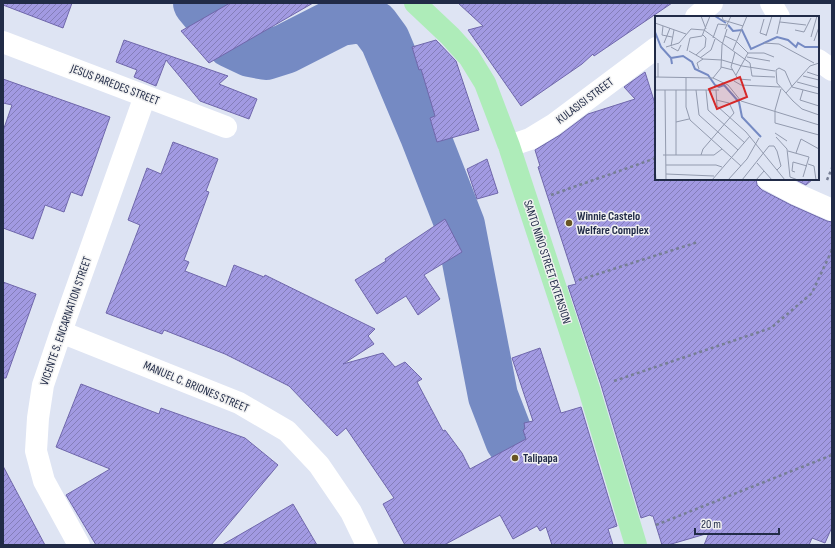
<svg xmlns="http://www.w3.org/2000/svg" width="835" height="548" viewBox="0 0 835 548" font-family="'Sofia Sans Condensed',sans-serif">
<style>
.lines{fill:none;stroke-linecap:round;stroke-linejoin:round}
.river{stroke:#758ac3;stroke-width:50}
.building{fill:url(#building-hatch);stroke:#6f67ab}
.path{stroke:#777f95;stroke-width:2.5;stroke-dasharray:3 3;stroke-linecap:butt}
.minor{stroke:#fff;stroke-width:22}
.major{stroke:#aeecb9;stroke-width:22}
.poi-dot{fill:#685523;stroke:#f1f1f1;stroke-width:1.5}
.labels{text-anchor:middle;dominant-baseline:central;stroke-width:3;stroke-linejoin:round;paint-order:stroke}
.street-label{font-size:12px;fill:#212b47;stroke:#f1f1f1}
.poi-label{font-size:12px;font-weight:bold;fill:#212b47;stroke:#f1f1f1;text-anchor:start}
.inset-river{fill:none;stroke:#758ac3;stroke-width:2}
.inset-road{fill:none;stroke:#929aae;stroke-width:1}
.view{fill:#d62828;fill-opacity:0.15;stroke:#d62828;stroke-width:2}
.inset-edge{fill:none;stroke:#212b47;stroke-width:2}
</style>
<defs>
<pattern id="building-hatch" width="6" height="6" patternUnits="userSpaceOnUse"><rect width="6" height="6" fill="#a29ae2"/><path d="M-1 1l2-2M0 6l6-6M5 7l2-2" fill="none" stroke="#847eb9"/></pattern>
</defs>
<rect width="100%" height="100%" fill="#dee4f3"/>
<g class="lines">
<!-- river -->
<path class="river" d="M198 3 231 43 250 52 266 55 285 49 340 21 360 18 374 25 385 40 424 133 460 225 493 396 510 440 525 462 539 477 555 490 566 506 578 545"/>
</g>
<!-- building -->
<path class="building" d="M3 3H72L63 28 3 5Z
M230 3H313L209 63 181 31Z
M458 3H672L594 56 593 54 582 64 521 106 468 30 483 26Z
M124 40 228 76 219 84 257 99 249 119 200 101 166 60 156 86 134 77 137 70 116 62Z
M436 40 456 61 479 130 437 142 430 118 435 116 421 69 419 70 412 47Z
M645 72 656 107V179H756L757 185 762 190 791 205 827 221 832 222V527L825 543 812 538 809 545H704L709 533 668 545H662L653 516H651L650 515 641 518 601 385 568 286 576 284 538 167 540 166 535 150 560 135 588 114 635 99 624 87Z
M3 79 110 117 82 196 71 192 64 212 45 205 33 239 3 228V131L12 105 3 103Z
M173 142 218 159 206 191 209 192 184 260 189 262 185 271 226 287 234 265 264 277 265 275 375 329 368 336 374 344 343 364 383 353 395 367 405 362 422 379 417 382 443 431 445 430 462 453 470 469 526 439 523 430 525 429 524 423 533 421 512 358 540 348 561 413 581 407 617 526 608 529 613 545H552L546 527 540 531 537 526 513 539 500 515 444 545H405L383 504 394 498 346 428 337 436 289 386 225 354 164 330 162 334 106 313 140 225 128 220 147 168 161 174Z
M487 159 498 193 477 199 467 169Z
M794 179H813L806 185Z
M445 219 462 252 424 275 440 299 418 315 406 296 377 314 355 280 386 261 385 259Z
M3 282 36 294 6 378H3Z
M81 384 159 414 161 408 245 438 278 465 211 545H96L66 495 110 469 56 447Z
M3 466 45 545H3Z
M293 504 317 545H222Z"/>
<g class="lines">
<!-- path -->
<path class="path" d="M827 180 832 168
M551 195 656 158
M579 280 698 242
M614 381 771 328 812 293 832 250
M656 525 832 455"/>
<!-- minor -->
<path class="minor" d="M771 3 779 17
M696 17 712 3
M3 42 226 127
M818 60 832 70
M509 146 530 139 553 125 656 48
M768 179 796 194 832 210
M61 332 239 403 287 431 319 465 351 512 367 545
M79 545 44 481 36 451 38 418 43 385 61 332 145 96"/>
<!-- major -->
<path class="major" d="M415 3 450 36 469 57 485 83 509 146 589 389 636 545"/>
</g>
<!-- markers -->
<g class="poi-dot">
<circle cx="569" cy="223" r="4"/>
<circle cx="515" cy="458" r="4"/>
</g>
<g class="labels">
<!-- street labels -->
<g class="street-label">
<text transform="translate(115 85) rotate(21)">JESUS PAREDES STREET</text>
<text transform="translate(585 101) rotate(-37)">KULASISI STREET</text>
<text transform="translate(547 262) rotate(72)">SANTO NIÑO STREET EXTENSION</text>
<text transform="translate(66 321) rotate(-71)">VICENTE S. ENCARNATION STREET</text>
<text transform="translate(196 387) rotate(23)">MANUEL C. BRIONES STREET</text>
</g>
<!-- poi labels -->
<g class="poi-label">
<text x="577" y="216">Winnie Castelo<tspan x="577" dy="14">Welfare Complex</tspan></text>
<text x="523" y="458">Talipapa</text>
</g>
</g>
<!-- overview -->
<g transform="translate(655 16)">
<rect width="164" height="164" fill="#dee4f3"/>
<path class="inset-river" d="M60 0 71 7M73 9 78 15 87 14 96 33 122 21 133 24 141 31 143 27 150 31H164M0 16 6 31 16 42 17 48M16 42 28 40 37 46 40 53 53 59 60 69 64 71 69 69 84 86 87 101 106 121"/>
<path class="inset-road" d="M46 0 51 13M67 0 68 4 88 10M109 3 105 17 111 19M125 6 151 9M0 7 31 18M8 10 7 19 17 21M70 13 76 0M140 14 149 16 156 2M122 18 126 0M70 20 81 25 93 37M111 20 117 0M156 21 162 0M58 22 63 8 72 9M159 25 164 11M9 27 15 12M109 27 124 28 159 47M16 30 19 14M11 31 24 27 36 13 49 14 95 47 97 60 120 61M16 31 23 35 26 29M78 34 92 0M32 35 35 22 47 20 55 0M34 35 48 43 67 44 87 50 120 55M80 36 76 51 83 63 96 64M41 39 50 31 51 22 48 19M92 41 115 45M45 42 56 34 60 23M3 47V61M66 51 78 54M44 53 42 47 48 43M152 56 164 60M81 59 93 37H109L119 41M148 60 164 64M0 61 58 62 73 69 86 85 164 109M31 61V91L35 104 86 150M58 62 66 52 67 29 72 13M79 65 86 69 125 71M142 66 164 72M126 73 120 94V107L164 119M0 74H64M10 74 11 164M41 74 44 99 83 134M51 74 53 94 90 127M61 74 62 90 91 116 130 164M148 74 145 84 164 90M131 77 155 50 164 47M164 78 137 71 130 55 124 52 121 54 122 67 138 85 147 93 164 99M21 106 34 103M120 117 132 125M121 121 132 133 135 161 143 164M133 135 154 141 148 161M141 137 146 123 164 133M8 139H59L67 133M21 139V74M46 139 48 133 79 97 74 87 61 84M102 147 117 164M153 148 159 150 161 164M11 149H61L67 151M0 151 1 164M140 156 137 155 138 146 152 150M11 158 59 160M57 164 95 120M73 164 92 143 104 122M87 164 114 130H119L122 135 126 150 122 154M101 164 109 155"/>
<path class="view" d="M85 61 92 81 62 93 54 73Z"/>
<rect width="164" height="164" class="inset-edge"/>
</g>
<!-- border -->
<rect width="835" height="548" fill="none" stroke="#212b47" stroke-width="8"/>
<!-- scale -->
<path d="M695 528v6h84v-6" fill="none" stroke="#212b47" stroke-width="2"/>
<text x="701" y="528" font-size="12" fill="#212b47" stroke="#f1f1f1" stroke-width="3" paint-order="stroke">20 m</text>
</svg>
